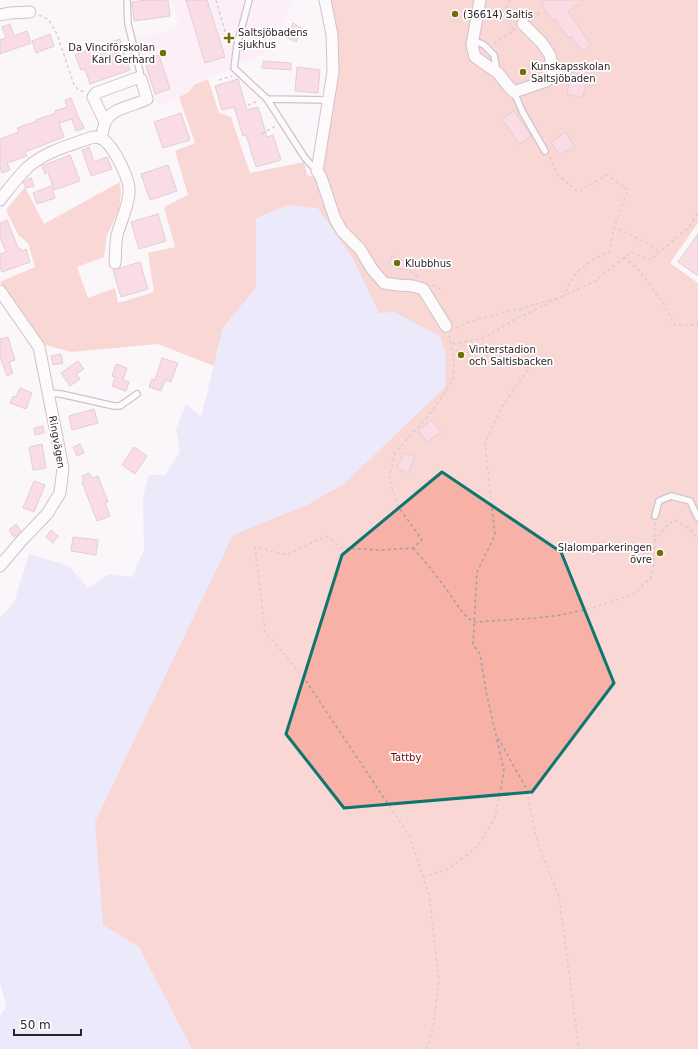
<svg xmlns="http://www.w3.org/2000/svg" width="698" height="1049" viewBox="0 0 698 1049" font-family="'DejaVu Sans',sans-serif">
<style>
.built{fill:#fde6f6}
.green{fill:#f7b1a7}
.water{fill:#dadafc}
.building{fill:#f6bdca;stroke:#c39fa7}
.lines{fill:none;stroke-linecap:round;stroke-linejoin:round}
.lane-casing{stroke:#9d8194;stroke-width:8}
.street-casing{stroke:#9d8194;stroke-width:13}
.path{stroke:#a69ea3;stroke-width:1.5;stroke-dasharray:3 3;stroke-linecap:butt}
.lane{stroke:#fff;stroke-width:5.5}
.street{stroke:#fff;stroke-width:11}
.marked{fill:none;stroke:#0f766e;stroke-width:3;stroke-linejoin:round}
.poi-dot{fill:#736d0a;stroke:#fff;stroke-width:1.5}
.labels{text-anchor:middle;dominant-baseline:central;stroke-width:3.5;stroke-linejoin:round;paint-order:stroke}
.poi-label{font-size:10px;fill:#2e232a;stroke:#fff;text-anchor:start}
.street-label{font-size:10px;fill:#2e232a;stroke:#fff}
.park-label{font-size:10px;fill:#750103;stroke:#fff}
</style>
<rect width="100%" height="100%" fill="#fbf5f9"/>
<!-- built -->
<path class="built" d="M172 0H292L271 50 194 85 189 92 158 107 135 39 179 27Z"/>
<!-- green -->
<path class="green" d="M328 0H698V223L670 263 698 283V1049H87L35 898 288 422 256 218V288L223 328 214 366 158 344 71 352 43 344 33 327 0 282 35 267 28 243 18 235 6 210 25 187 44 224 120 182 121 194 119 210 107 235 104 257 77 267 88 298 115 288 118 303 154 292 148 253 175 247 164 207 188 195 175 151 195 143 179 97 189 92 194 85 208 79 219 113 231 117 250 173 304 162 307 175 321 179 332 97Z"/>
<!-- water -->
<path class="water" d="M288 205 318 208 353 259 379 313 394 312 440 336 446 355 445 387 344 484 307 505 233 535 95 822 103 925 139 947 192 1049H0V1016L6 1007 0 980V617L14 603 29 554 69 566 88 588 109 574 132 577 144 550 143 496 149 475H165L180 452 176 429 186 404 201 417 223 328 256 288V218Z"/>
<!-- building -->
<path class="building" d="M147 0H168L170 16 134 21 132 2Z
M186 0H207L225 57 205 63Z
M541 0H584L568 11 591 45 582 51 571 36 568 38 555 19 553 21 542 6 544 5Z
M293 23 303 29 296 42 286 37Z
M10 24 14 36 27 31 31 43 0 54V40L6 38 2 27Z
M50 34 54 46 36 53 32 41Z
M120 39 130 70 90 84 85 69 81 70 75 55Z
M159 55 170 89 155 94 144 59Z
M263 61 291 63V70L262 68Z
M297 67 320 70 318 93 295 91Z
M571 73 587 76 583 98 567 94Z
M238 79 247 110 258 107 267 137 273 135 281 160 256 167 246 135 243 136 234 107 222 110 215 86Z
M71 98 80 121H81L84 128 76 131 72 119 59 123 64 137 25 152 27 156 7 163 10 170 2 173 0 168V139L19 132 17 128 37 121 36 120 56 113 55 111 67 107 65 100Z
M514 111 531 136 519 144 502 119Z
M181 113 190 140 163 148 154 122Z
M566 132 574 146 560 155 551 142Z
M89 147 94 162 107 157 112 169 91 176 82 150Z
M70 155 80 181 54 190 48 172 45 174 42 166Z
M168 165 177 191 150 200 141 174Z
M31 178 34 186 26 188 23 182Z
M51 186 55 198 37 204 33 193Z
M158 214 166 241 139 249 131 222Z
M7 220 18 248H20L21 251 26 249 30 262 2 272 0 267V254L6 252 0 237V223Z
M698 234V276L678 262Z
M392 256 406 262 402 270 389 264Z
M140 262 148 289 121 297 113 270Z
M8 337 15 360 9 362 13 373 7 376 0 357V339Z
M61 354 63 363 53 365 51 356Z
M162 358 178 363 171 382 165 380 161 391 149 387 152 379 155 380Z
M78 361 84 369 76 374 80 379 70 386 61 373Z
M116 364 127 368 123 380 129 382 126 391 112 386 115 377 112 376Z
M20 388 32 393 26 409 10 403 13 396 16 397Z
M94 409 98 423 72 430 69 416Z
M432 420 441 432 427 442 418 430Z
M43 426 44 433 35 435 34 428Z
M42 444 46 468 33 470 29 447Z
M80 444 84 453 77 456 73 447Z
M134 447 147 456 135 474 122 465Z
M404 453 415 457 408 473 397 468Z
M89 473 92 478 98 476 108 502 105 503 110 516 97 521 82 482 84 481 82 476Z
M34 481 45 485 34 512 23 508Z
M16 524 21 531 14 537 9 530Z
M51 530 58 536 53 543 46 537Z
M73 537 98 540 96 555 71 551Z"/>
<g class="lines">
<defs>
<path id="lane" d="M127 0 128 24 140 72 139 79
M249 0 237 45 234 68 267 99
M473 40 484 45 494 55 497 71
M514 92 523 113 545 151
M317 171 305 158 267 99 329 100
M48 393 61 394 114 406H120L137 394
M655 516 659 501 671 496 690 501 698 518"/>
<path id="street" d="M325 0 332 35 333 72 317 171 321 177 335 219 342 231 360 249 372 269 384 283 398 285 413 286 423 289 446 326
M480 0 472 45 475 57 498 73 509 87 514 92 546 81 553 72 550 55 542 43 523 24
M0 15 10 13 30 12
M101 138 105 122 93 97 96 93 137 78 141 79 147 99C132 107 113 107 105 122
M0 200C9 188 18 177 28 167 46 151 71 145 93 137 97 137 101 138 104 140 114 148 131 180 129 193 128 207 121 221 117 235 115 244 116 254 115 263
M0 291 39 347 63 468 60 493 47 514 22 540 0 566"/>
</defs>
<!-- lane casing -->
<use href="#lane" class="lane-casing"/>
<!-- street casing -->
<use href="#street" class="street-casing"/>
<!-- path -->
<path class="path" d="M216 0 229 45
M510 0C502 13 507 19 514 31
M39 15 49 20 57 34 74 85 79 90 84 92
M532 18 542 12
M494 44 516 29
M219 80 232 76
M248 105 258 101
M262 134 277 125
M550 157 557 174 578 192 607 175 628 190 614 227 643 241 660 252
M624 257 638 269 663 302 674 325H695L698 323
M405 268 419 277
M433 285 443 291
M563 297C567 290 569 283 573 277 580 268 598 255 609 252L612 240 614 227
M456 328C478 317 496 315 519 309 531 306 543 302 556 299
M452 344 482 339 514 320 595 281 631 252 650 260 689 227 698 213
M654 541 664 529 674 520 689 528 698 540
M413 548C425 561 436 575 446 589 456 602 460 613 474 622L536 618 561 615 596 607 634 594 651 577 654 564 655 522
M498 738 526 788 537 841 559 896 579 1049
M423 877 449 869 478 846 495 817 504 771 486 691 480 654 473 644 477 572 495 535 485 444 501 408 529 368 479 353 452 350
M426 1049 433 1028 439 980 429 895 410 837 304 678 265 631 255 547 287 555 326 536 342 548 379 550 413 548 422 540 398 506 389 479 395 453 433 410 453 380 454 362 449 336"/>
<!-- lane -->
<use href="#lane" class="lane"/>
<!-- street -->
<use href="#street" class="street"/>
</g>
<!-- marked area -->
<path d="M0 0H698V1049H0ZM442 472 561 552 614 683 532 792 344 808 286 734 342 555Z" fill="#fbf5f9" fill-opacity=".55" fill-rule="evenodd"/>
<path class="marked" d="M442 472 561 552 614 683 532 792 344 808 286 734 342 555Z"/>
<!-- markers -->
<g class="poi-dot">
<circle cx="455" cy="14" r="4"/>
<path d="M227 32h4v4h4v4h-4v4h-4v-4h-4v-4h4z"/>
<circle cx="163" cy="53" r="4"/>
<circle cx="523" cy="72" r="4"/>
<circle cx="397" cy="263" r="4"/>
<circle cx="461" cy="355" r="4"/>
<circle cx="660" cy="553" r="4"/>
</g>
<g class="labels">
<!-- poi labels -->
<g class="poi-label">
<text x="463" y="14">(36614) Saltis</text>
<text x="238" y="32">Saltsjöbadens<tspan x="238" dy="12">sjukhus</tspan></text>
<text x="155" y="47" text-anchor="end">Da Vinciförskolan<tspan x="155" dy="12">Karl Gerhard</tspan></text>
<text x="531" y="66">Kunskapsskolan<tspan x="531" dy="12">Saltsjöbaden</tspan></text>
<text x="405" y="263">Klubbhus</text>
<text x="469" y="349">Vinterstadion<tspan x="469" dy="12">och Saltisbacken</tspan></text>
<text x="652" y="547" text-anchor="end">Slalomparkeringen<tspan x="652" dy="12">övre</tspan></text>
</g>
<!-- street labels -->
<g class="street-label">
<text transform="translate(57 442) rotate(80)">Ringvägen</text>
</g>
<!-- park labels -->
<g class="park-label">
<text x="406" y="757">Tattby</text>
</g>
</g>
<!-- scale -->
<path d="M14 1029v6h67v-6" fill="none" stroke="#2e232a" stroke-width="2"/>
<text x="20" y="1029" font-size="12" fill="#2e232a" stroke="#ffffff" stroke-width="3" paint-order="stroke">50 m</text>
</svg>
